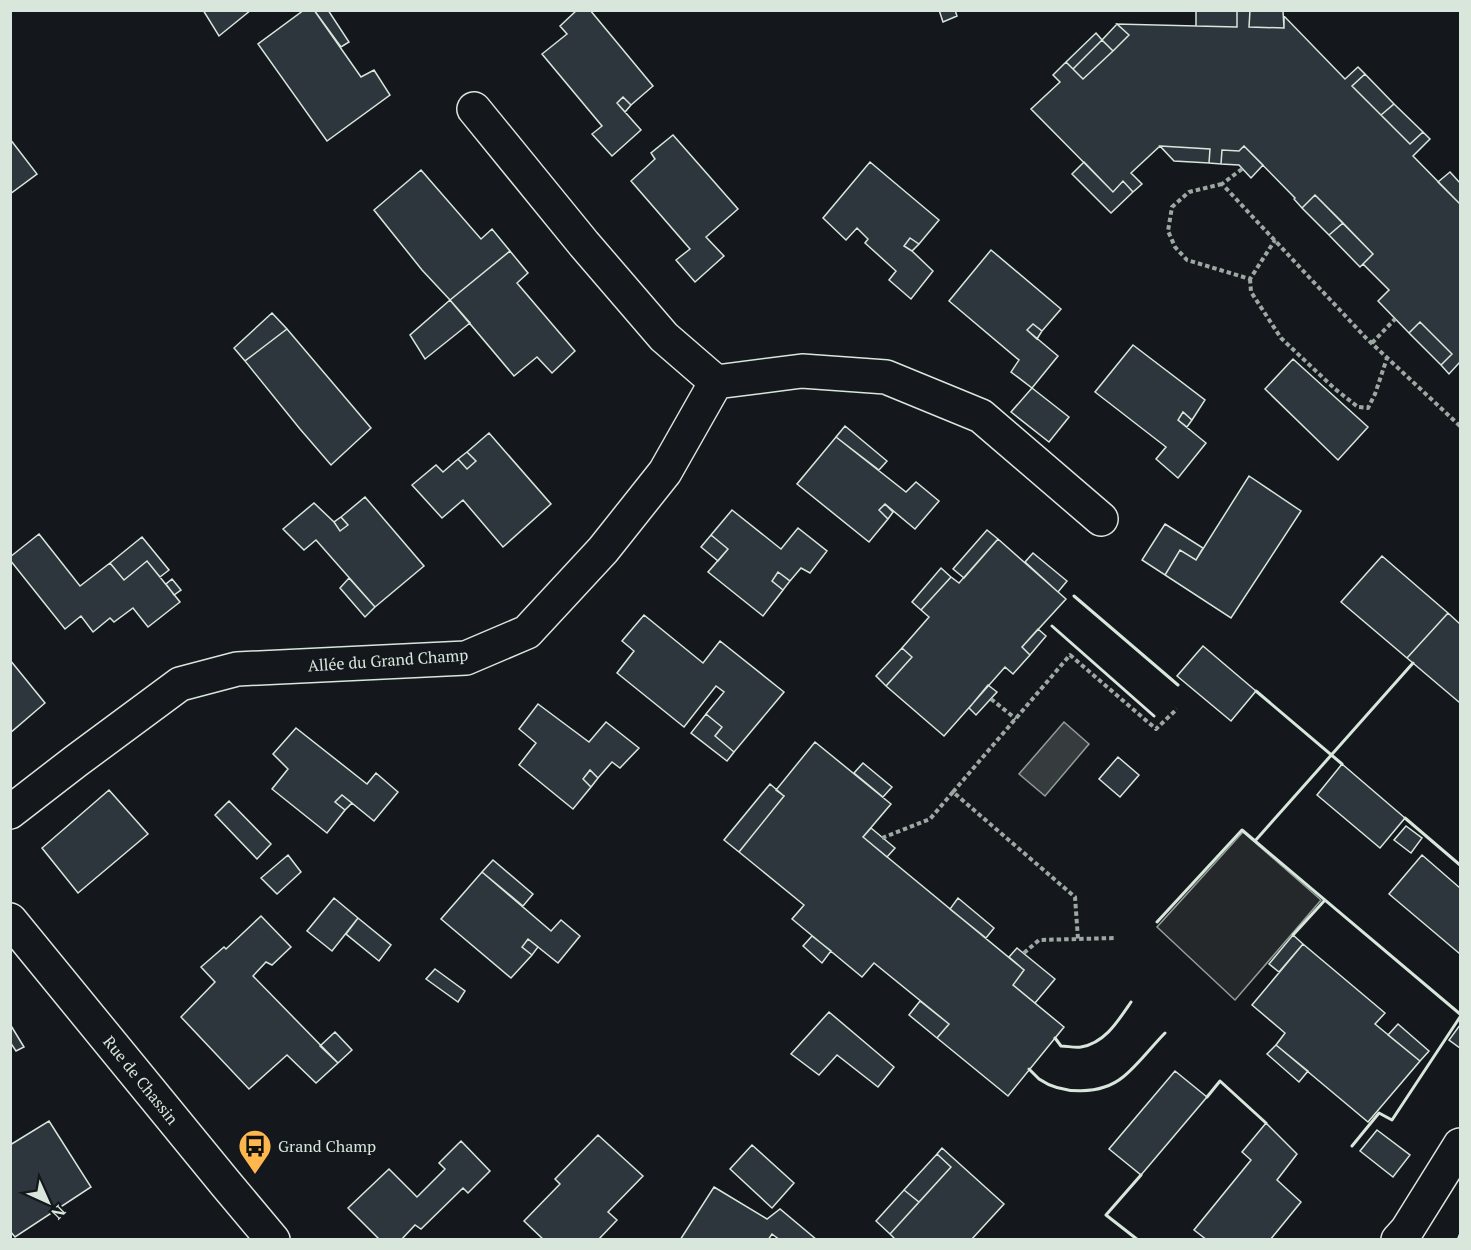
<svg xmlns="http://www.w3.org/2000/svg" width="1471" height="1250" viewBox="0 0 1471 1250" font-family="'PT Serif',serif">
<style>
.parking{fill:#24282b;stroke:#939e99;stroke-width:1.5}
.water{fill:#363b3e;stroke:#939e99;stroke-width:1.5}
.building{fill:#2c363c;stroke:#d8e6dc;stroke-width:1.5}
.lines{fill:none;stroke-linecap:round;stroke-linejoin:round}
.street-casing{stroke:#d8e6dc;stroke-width:36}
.secondary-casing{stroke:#d8e6dc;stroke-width:36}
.path{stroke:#9da8a2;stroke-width:4;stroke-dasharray:4.5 3;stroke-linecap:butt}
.street{stroke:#14181c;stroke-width:33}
.secondary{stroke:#14181c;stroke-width:33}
.wall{stroke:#d8e6dc;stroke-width:3}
.labels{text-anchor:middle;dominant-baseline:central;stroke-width:4.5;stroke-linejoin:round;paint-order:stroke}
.street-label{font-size:16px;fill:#d8e6dc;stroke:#14181c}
.poi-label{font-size:16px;fill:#d8e6dc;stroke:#14181c;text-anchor:start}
</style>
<rect width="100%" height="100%" fill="#14181c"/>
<!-- parking -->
<path class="parking" d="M1243 832 1321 900 1235 1000 1157 927Z"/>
<!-- water -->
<path class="water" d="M1064 722 1089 744 1045 796 1019 774Z"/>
<!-- building -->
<path class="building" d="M203 10H251L219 36Z
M304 10H314L361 77 374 70 390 95 327 141 258 44Z
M314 10H328L349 42 341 47Z
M577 10H590L653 86 631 105 623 97 617 103 641 130 612 156 592 134 602 126 542 54 567 34 560 26Z
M939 10H955L957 16 943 22Z
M1196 10H1237V27L1196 26Z
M1237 10H1250L1249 27 1284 28V16L1345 79 1358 67 1365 74 1352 86 1410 144 1423 132 1430 139 1413 156 1460 204V362L1449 374 1441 365 1452 354 1420 322 1409 333 1378 301 1389 290 1363 264 1373 254 1315 195 1302 208 1294 199 1295 198 1244 146 1239 151 1222 150 1221 164 1209 163 1210 149 1160 146 1131 173 1142 184 1133 192 1123 181 1113 192 1031 109 1060 82 1053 75 1066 62 1083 79 1113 51 1129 35 1117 24 1237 27Z
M1250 10 1283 11 1284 28 1249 27Z
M1117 24 1129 35 1113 51 1102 40Z
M1096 33 1102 40 1073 69 1066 62Z
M1102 40 1113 51 1083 79 1073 69Z
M1365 74 1394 104 1381 115 1352 86Z
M623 97 631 105 625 112 617 103Z
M1394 104 1423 132 1410 144 1381 115Z
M673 135 738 209 706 237 724 256 695 282 676 260 690 249 631 181 655 159 651 153Z
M10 139 37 174 10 194Z
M1160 146 1210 149 1209 163 1174 161Z
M1244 146 1263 165 1251 178 1239 165 1221 164 1222 150 1239 151Z
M870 162 939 220 919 244 910 238 904 246 912 251 933 271 911 299 889 280 896 271 865 243 868 239 857 228 846 240 823 218Z
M1084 162 1113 192 1123 181 1133 192 1111 213 1072 174Z
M421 170 481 239 492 229 510 251 450 300 422 270 374 210Z
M1450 172 1460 183V204L1438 182Z
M1315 195 1343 223 1329 235 1302 208Z
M1343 223 1373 254 1360 267 1329 235Z
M910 238 919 244 912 251 904 246Z
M991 250 1061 309 1042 331 1033 324 1027 330 1058 356 1032 388 1011 372 1019 360 949 301Z
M510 251 528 273 517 283 575 351 552 373 537 357 514 376 450 300Z
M450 300 470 323 425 359 410 335Z
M272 313 287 329 245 361 234 348Z
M1420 322 1452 354 1441 365 1409 333Z
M1033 324 1042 331 1037 339 1027 330Z
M287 329 371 428 331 465 300 429 245 361Z
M1133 345 1205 400 1192 420 1183 412 1178 420 1206 443 1178 478 1156 459 1166 447 1095 392Z
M1293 359 1368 427 1338 460 1265 389Z
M1032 388 1069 417 1049 442 1011 412Z
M1183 412 1192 420 1187 427 1178 420Z
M845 426 887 461 879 470 836 437Z
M489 433 551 504 503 547 463 500 442 518 412 485 436 465 443 472 458 459 467 469 476 461 467 452Z
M836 437 906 492 916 482 939 501 915 529 885 504 879 510 888 519 869 542 797 484Z
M467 452 476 461 467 469 458 459Z
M1249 476 1301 511 1231 618 1165 575 1180 550 1196 560Z
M365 497 424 566 375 607 316 540 304 550 283 529 314 503 334 522 340 531 348 525 341 517Z
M885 504 893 512 888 519 879 510Z
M732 510 781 549 798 528 827 551 810 573 801 568 790 581 778 572 772 581 783 590 763 616 708 572 728 549 711 535Z
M341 517 348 525 340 531 334 522Z
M1165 524 1203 548 1196 560 1180 550 1165 575 1142 560Z
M987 530 998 539 964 578 953 569Z
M39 534 80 586 110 563 124 580 147 561 180 602 148 627 133 608 114 622 110 618 93 632 81 616 65 629 10 560V557Z
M711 535 728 549 718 561 701 547Z
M142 537 169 570 160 577 147 561 124 580 110 563Z
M998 539 1066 599 1022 647 1030 655 1013 674 1005 667 944 736 886 686 912 657 902 648 929 617 921 610 951 577 959 583Z
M1033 553 1067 581 1058 592 1025 562Z
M1382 556 1448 613 1407 658 1341 602Z
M941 568 951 577 921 610 912 602Z
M778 572 790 581 783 590 772 581Z
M349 578 375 607 365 617 340 588Z
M172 579 181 590 174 595 166 584Z
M1448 613 1460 624V703L1407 658Z
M644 615 703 663 720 641 784 692 734 752 715 736 722 727 706 714 724 692 716 686 684 727 617 673 634 651 622 641Z
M1038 629 1046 636 1030 655 1022 647Z
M1203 646 1256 691 1231 721 1177 676Z
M902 648 912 657 886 686 876 676Z
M10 660 45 703 10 733Z
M988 685 997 692 976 715 969 708Z
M538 704 589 742 606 722 639 748 620 768 612 762 598 778 590 770 583 779 591 787 573 809 519 765 536 743 519 729Z
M706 714 722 727 715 736 734 752 727 761 691 733Z
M296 728 367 784 376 773 398 792 374 821 342 795 335 802 345 810 327 833 272 789 288 769 273 754Z
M815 742 891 804 863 837 1024 970 1013 985 1064 1027 1008 1096 937 1038 949 1024 874 963 862 977 792 919 804 905 739 852 784 796 776 790Z
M1118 757 1139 775 1120 797 1099 779Z
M863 763 892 787 883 797 854 773Z
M1342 764 1405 818 1380 848 1317 795Z
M590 770 598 778 591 787 583 779Z
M770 784 784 796 739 852 724 840Z
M109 790 148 834 78 893 42 848Z
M342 795 352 803 345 810 335 802Z
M229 801 271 844 257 859 215 815Z
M1406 826 1422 838 1411 853 1394 840Z
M871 828 895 848 887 857 863 837Z
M288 855 301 872 277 894 261 878Z
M1422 855 1460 888V954L1389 894Z
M493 860 533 894 523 906 482 872Z
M482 872 551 931 561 920 580 936 558 963 528 939 522 947 532 955 511 978 441 919Z
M334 898 358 918 332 951 307 931Z
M958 898 994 928 986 938 950 909Z
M261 916 291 947 272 965 266 962 253 976 338 1063 316 1083 287 1055 249 1089 181 1017 215 982 201 967 224 947 226 949Z
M358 918 391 945 379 961 346 934Z
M1293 935 1303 944 1279 972 1269 964Z
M812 936 831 951 822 963 803 946Z
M528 939 538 947 532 955 522 947Z
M1303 944 1385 1013 1375 1024 1420 1061 1368 1122 1276 1045 1285 1033 1252 1005Z
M1017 948 1055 979 1035 1003 1013 985 1024 970 1009 957Z
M435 969 465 991 458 1002 426 979Z
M920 1001 949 1024 937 1038 909 1015Z
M829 1012 894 1067 878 1087 837 1055 819 1075 791 1054Z
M10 1024 24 1047 16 1051 10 1042Z
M1398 1024 1429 1051 1420 1061 1388 1035Z
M1460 1025V1048L1449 1040Z
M335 1032 352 1050 338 1063 320 1046Z
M1276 1045 1308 1071 1299 1082 1267 1054Z
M1175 1071 1207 1097 1141 1175 1109 1149Z
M49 1121 91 1187 15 1237 10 1231V1145Z
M1266 1123 1297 1154 1277 1180 1301 1202 1270 1240H1207L1194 1230 1251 1160 1242 1152Z
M1377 1130 1410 1155 1393 1177 1360 1151Z
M598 1135 643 1176 608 1212 617 1220 598 1240H544L524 1221 560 1184 555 1179Z
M461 1141 490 1171 468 1193 463 1188 421 1229 415 1225 401 1240H380L348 1208 389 1169 417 1197 445 1169 439 1163Z
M752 1145 794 1183 772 1208 730 1169Z
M942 1148 1004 1204 971 1240H896L890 1234 951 1167 937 1154Z
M937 1154 951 1167 919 1202 904 1190Z
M714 1187 767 1219 780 1209 817 1240H780L772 1234 768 1240H680Z
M904 1190 919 1202 890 1234 876 1221Z"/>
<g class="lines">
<defs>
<path id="street" d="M474 109 584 244 664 337 716 382 802 371 886 377 981 416 1101 519
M10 812 76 761 180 684 237 669 466 658 527 632 603 550 665 472 716 382
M1398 1240 1407 1230 1460 1145"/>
<path id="secondary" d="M10 920 226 1184 273 1240"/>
</defs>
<!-- street casing -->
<use href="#street" class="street-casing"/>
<!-- secondary casing -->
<use href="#secondary" class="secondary-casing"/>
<!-- path -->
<path class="path" d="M1242 169 1222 184 1366 338 1460 426
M1222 184 1189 192 1172 207 1168 231 1175 247 1187 260 1250 279 1275 240
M1250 279 1251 292 1281 338 1335 389 1358 407 1368 408 1375 394 1387 358
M1372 343 1395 319
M991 699 1016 719
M953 792 1070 655 1156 729 1177 709
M882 838 930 819 953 792 1075 897 1078 939
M1024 953 1039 940 1115 938"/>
<!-- street -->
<use href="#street" class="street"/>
<!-- secondary -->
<use href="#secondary" class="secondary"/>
<!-- wall -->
<path class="wall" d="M1074 596 1178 685
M1052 626 1154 716
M1413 663 1255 841 1460 1014
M1256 691 1342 764
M1405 818 1460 865
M1157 922 1242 830 1255 841
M1293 935 1325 900
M1055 1038 1061 1046C1067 1046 1075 1048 1081 1047 1105 1043 1118 1021 1131 1002
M1029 1069C1032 1072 1036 1076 1039 1079 1062 1095 1101 1095 1123 1077 1137 1066 1152 1046 1165 1033
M1207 1097 1220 1081 1266 1123
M1352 1146 1379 1113 1392 1120 1460 1017
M1138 1240 1106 1215 1141 1175
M1458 1240 1460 1235"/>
</g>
<!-- icons -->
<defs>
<symbol id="bus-pin" viewBox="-11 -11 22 30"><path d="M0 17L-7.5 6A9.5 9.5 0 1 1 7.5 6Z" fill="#ffb74d" stroke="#14181c"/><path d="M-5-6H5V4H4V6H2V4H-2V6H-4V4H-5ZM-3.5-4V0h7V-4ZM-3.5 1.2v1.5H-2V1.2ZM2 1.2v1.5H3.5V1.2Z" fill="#111"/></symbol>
</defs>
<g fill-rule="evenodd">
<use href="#bus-pin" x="236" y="1127" width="38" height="52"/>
</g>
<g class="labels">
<!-- street labels -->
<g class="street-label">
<text transform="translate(388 660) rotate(-4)">Allée du Grand Champ</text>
<text transform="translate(141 1080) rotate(51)">Rue de Chassin</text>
</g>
<!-- poi labels -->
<g class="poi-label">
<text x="278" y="1146">Grand Champ</text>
</g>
</g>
<!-- border -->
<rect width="1471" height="1250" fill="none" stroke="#d8e6dc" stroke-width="24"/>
<!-- north arrow -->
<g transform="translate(48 1202) rotate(135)" stroke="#14181c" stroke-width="4.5" paint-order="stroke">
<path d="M0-4.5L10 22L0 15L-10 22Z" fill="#d8e6dc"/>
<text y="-9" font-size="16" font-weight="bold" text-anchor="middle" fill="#d8e6dc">N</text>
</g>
</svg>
